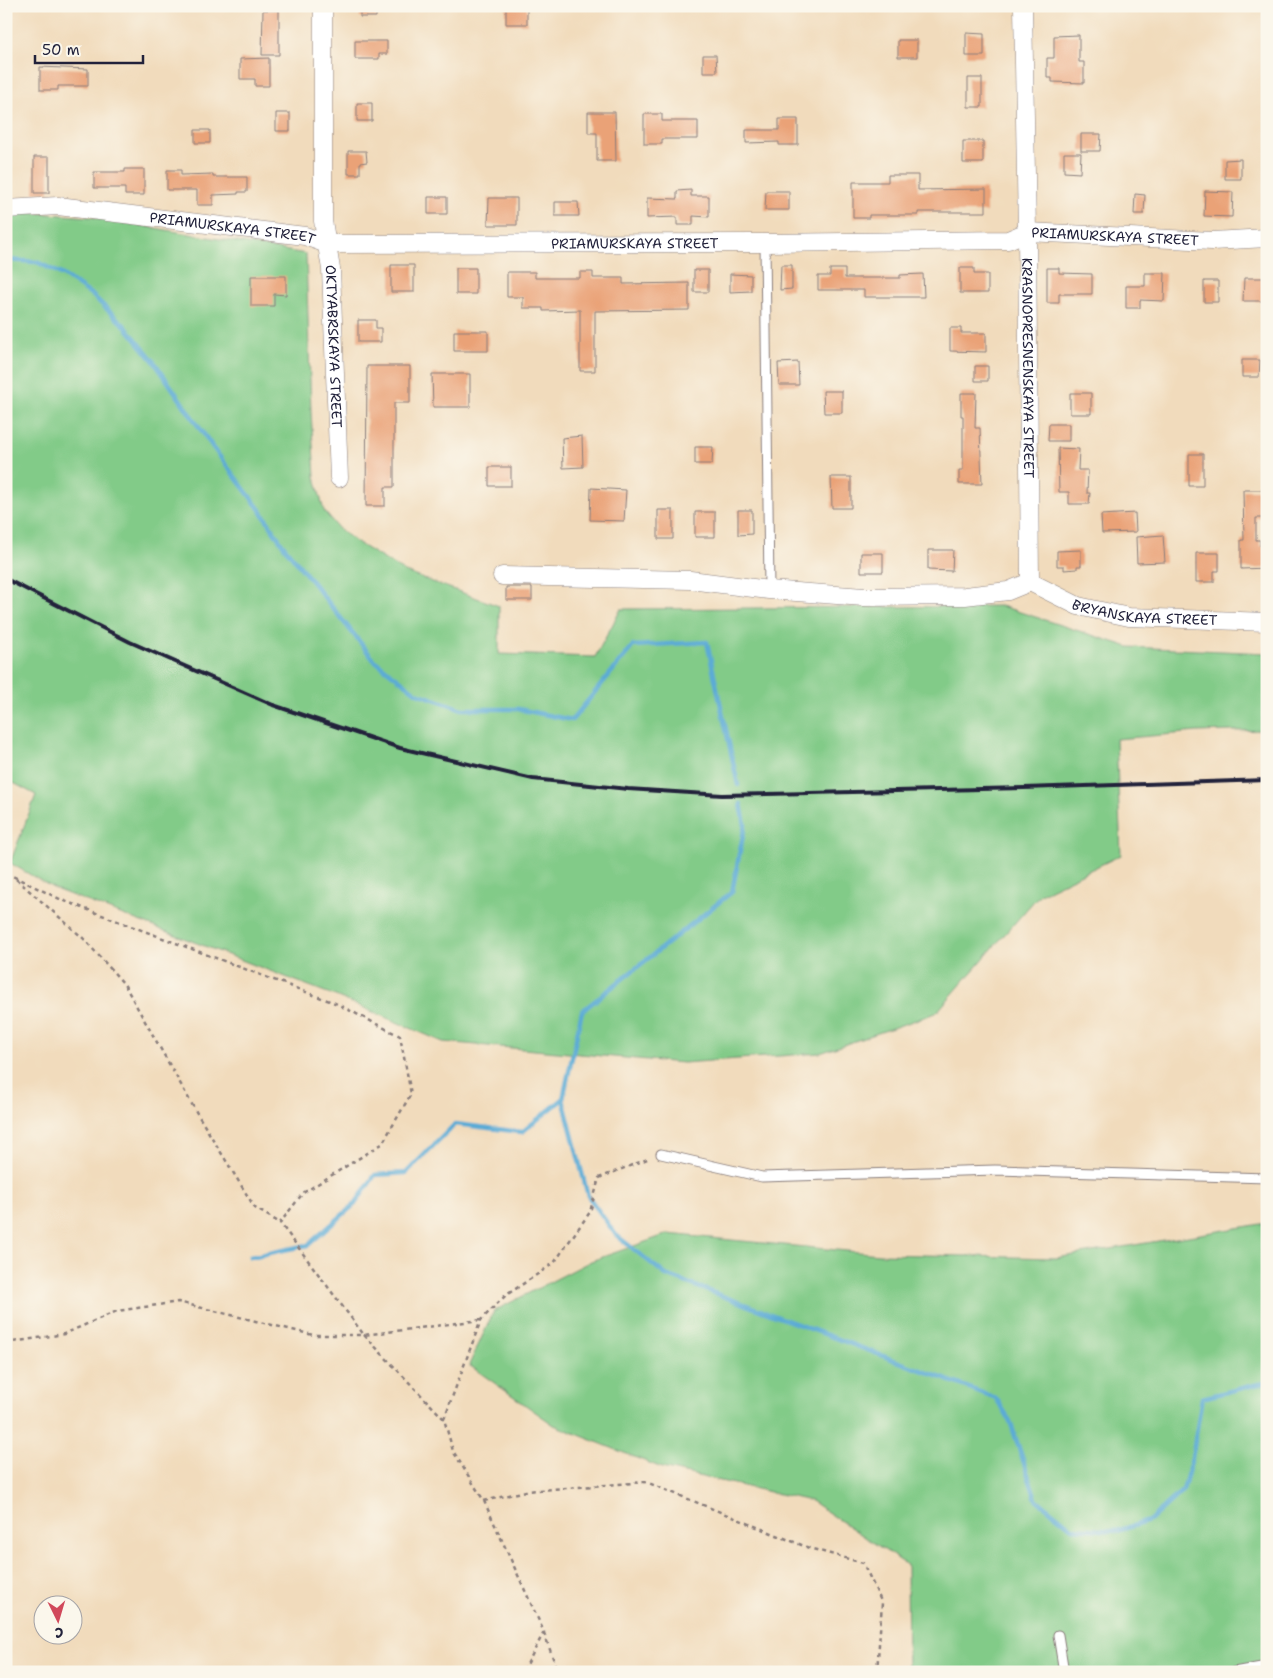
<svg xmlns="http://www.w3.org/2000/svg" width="1273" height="1678" viewBox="0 0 1273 1678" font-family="'Shantell Sans',sans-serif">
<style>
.green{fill:#82cb88;stroke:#527662}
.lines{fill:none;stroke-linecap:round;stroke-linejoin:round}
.stream{stroke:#5babd5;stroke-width:4.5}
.building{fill:#eaa277}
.service-casing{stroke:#8a7e7c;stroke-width:11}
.minor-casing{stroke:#8a7e7c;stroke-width:19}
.path{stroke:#8a7e7c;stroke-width:2.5;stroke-dasharray:4 4;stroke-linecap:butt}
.service{stroke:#fff;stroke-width:9}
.minor{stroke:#fff;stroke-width:18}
.rail{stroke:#22223b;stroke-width:4}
.labels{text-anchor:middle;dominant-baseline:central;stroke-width:4;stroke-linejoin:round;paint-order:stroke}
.street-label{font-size:14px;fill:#22223b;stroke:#fbf7ec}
</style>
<rect width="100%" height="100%" fill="#fbf7ec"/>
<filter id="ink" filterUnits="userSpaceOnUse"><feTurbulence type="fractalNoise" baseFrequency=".02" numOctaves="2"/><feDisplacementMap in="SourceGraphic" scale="10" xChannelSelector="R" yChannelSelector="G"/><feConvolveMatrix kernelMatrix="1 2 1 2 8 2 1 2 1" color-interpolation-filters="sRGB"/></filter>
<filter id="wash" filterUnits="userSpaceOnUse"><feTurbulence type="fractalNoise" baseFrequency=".0096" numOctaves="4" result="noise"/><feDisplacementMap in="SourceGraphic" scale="20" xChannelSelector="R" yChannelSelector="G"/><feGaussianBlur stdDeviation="1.12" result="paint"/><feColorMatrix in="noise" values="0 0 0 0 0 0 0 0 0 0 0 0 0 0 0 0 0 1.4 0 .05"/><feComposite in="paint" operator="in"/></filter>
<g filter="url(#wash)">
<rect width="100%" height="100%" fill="#f1dbbc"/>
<!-- green -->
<path class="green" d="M6 211 91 217 306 254 311 412 315 477 324 511 338 528 356 542 405 572 499 606V654L595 657 621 609 1001 606 1129 647 1267 653V730L1197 732 1116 739 1121 855 1040 894 936 1013 820 1053 683 1063 443 1042 333 995 55 889 10 863 36 795 6 779Z
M1267 1223V1672H908L907 1565 811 1501 662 1468 554 1425 469 1365 494 1311 591 1261 668 1234 879 1254 1056 1258Z"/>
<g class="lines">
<!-- stream -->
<path class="stream" d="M6 260 37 262 63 275 92 295 125 326 153 360 214 449 261 511 283 545 374 660 417 693 462 709H518L572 720 633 646 707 642 738 785
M741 804 745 825 732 892 582 1011 563 1099 588 1196 616 1235 666 1275 996 1398 1010 1421 1036 1499 1072 1528 1117 1531 1149 1521 1183 1490 1192 1458 1202 1398 1267 1382
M250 1257 308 1245 355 1204 375 1175 406 1173 455 1124 522 1132 563 1099"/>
</g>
<g id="blocks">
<!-- building -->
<path class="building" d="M360 6H376V17H360Z
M506 6H527V24H506Z
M263 10H279V55H262Z
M966 33 984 34V56H966Z
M1079 35V62H1084V83L1052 82V78H1047V58H1054V36Z
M898 40H917V57H898Z
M355 41H387V54H379V59H355Z
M703 55H716L717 72H703Z
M269 58V86H255V79H240V59Z
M40 67 88 69V86H58V90H40Z
M968 78H982V107H968Z
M357 103H372V121H357Z
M588 112H615L616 161H597V133H588Z
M276 113H290V131H276Z
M644 114H662V121H698V139H662V144H644Z
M779 119H798V145H779V142L746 143V130H779Z
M195 130H210V143H195Z
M1081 134H1101L1100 151H1081Z
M963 141H983V163H963Z
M348 151H366L367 162 360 163V174H348Z
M1064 153H1081L1080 173 1064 172Z
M34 157H49V193H34Z
M1241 159V179H1225V160Z
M125 169H144V195H125V188H94V172H125Z
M167 170H181V175L213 174V177H247V192H238V194L213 195V205H197V190H167Z
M888 175H918V190L986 189V212H918V215H869V218H853V182H888Z
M691 190V196H709V217L693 216V225H677V217L647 218V198L677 199V191Z
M766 191H789V210H765Z
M1205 191 1233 192 1232 217 1204 216Z
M1135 194 1145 195 1144 214H1134Z
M428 197H447V214H428Z
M489 198H517V225H488Z
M555 202H578L579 216H555Z
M391 265H414V292H391Z
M781 265H792V289L780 290Z
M456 268H476V294H456Z
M960 268H974V274H988V293H960Z
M1047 268H1059V273L1092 274V294H1059V303H1047Z
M830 269H845V278H900V275L923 274 924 297H864V290H818V276H830Z
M694 270H708V292H694Z
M507 272H535V278H580V272H593V278H623V284L689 283V310L595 311V371H580V310L543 311V308H523V297H507Z
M1145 273H1165L1164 301 1140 300V308H1126V286H1145Z
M730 274 751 275V291L730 292Z
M251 276H286V295L274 294V306H251Z
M1244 278H1264L1263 301H1243Z
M1204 281H1218V302H1204Z
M358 320H376V328H381V342H358Z
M950 328H961V333H986V352L950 351Z
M454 331H488V351H454Z
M1242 360H1260L1259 377H1242Z
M798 362 799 385H779L778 363Z
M367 366H410V403H394V487H385V506H366Z
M975 366H988V381H975Z
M432 374H470V407H433Z
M823 391H842V413H824Z
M961 393H976L975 428H980L982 484H959V470H963V416H961Z
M1070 393H1091V414H1070Z
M1049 424H1069V441H1048Z
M582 436 583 467 563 468 562 438Z
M695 447H713L712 464H695Z
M1058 448 1079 449 1078 470H1088L1087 493H1090L1089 504H1069V492H1059Z
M1189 454H1203V486H1189Z
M489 467H511V486H489Z
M831 477H851V508H832Z
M591 488 626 490 624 521 590 520Z
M1243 490H1267V518H1256V540H1260V546H1267V568L1241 569V540H1244Z
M658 510H673V539H658Z
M738 510H752V534L738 535Z
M695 512H715V537H695Z
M1135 513 1136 532 1102 533 1101 515Z
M1163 535 1165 562 1137 563 1136 537Z
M928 550H953L952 571 928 570Z
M1081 550V566H1077V569L1064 570V566H1057V551Z
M861 553H883V572H861Z
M1196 553H1219V571H1214V582H1196Z
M506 587H532V600H506Z"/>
</g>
</g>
<g filter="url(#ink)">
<use href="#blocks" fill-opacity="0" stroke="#8a7e7c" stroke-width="1"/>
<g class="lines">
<defs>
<path id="service" d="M765 243 769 590
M661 1154 762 1177 995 1170 1267 1178
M1058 1635 1064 1672
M1234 1672 1267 1666"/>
<g id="minor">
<path id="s1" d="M323 6V221L331 269 339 478"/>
<path id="s2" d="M1023 6 1027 232 1030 582"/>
<path id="s3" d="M6 209 58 206 305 236 327 244 765 243 1008 240 1027 232 1212 241 1267 238"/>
<path d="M502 576 690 580 769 590 864 597 965 596 1008 591 1030 582"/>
<path id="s4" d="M1030 582 1078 606 1129 617 1267 622"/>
</g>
</defs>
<!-- service casing -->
<use href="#service" class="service-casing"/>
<!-- minor casing -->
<use href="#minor" class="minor-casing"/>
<!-- path -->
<path class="path" d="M6 873 62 900 335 1003 400 1036 411 1094 382 1144 303 1193 280 1223 364 1335 481 1320
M16 879 83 938 124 984 198 1115 255 1208 280 1223
M6 1343 64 1334 117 1311 178 1302 313 1335H364L444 1419 453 1451 484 1501 544 1632 523 1672
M444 1419 481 1320 505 1296 554 1263 590 1212 599 1178 650 1158
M484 1501 526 1491 646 1482 809 1548 863 1563 882 1603 877 1672
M544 1633 558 1672"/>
<!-- service -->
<use href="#service" class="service"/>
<!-- minor -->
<use href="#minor" class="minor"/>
<!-- rail -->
<path class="rail" d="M6 579 130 642 273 705 400 748 533 779 628 789 722 795 1024 788 1267 780"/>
</g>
</g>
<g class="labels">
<!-- street labels -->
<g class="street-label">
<text stroke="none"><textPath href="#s3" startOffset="228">PRIAMURSKAYA STREET</textPath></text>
<text stroke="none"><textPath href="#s3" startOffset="1114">PRIAMURSKAYA STREET</textPath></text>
<text stroke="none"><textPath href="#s3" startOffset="632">PRIAMURSKAYA STREET</textPath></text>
<text stroke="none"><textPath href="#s1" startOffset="341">OKTYABRSKAYA STREET</textPath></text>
<text stroke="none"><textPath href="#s2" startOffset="362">KRASNOPRESNENSKAYA STREET</textPath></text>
<text stroke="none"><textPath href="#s4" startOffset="121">BRYANSKAYA STREET</textPath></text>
</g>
</g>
<!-- margin -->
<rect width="1273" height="1678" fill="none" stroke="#fbf7ec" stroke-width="25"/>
<!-- north arrow -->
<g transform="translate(58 1620) rotate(175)"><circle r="24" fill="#fbf7ec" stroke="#a4a2a5"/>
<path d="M0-4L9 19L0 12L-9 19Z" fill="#d1495b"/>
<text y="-8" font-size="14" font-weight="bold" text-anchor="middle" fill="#22223b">С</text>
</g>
<!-- scale -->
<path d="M35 55v8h108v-8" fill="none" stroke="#22223b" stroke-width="2.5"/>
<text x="42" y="55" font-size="15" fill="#22223b" stroke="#fbf7ec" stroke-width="4" paint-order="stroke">50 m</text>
</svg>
